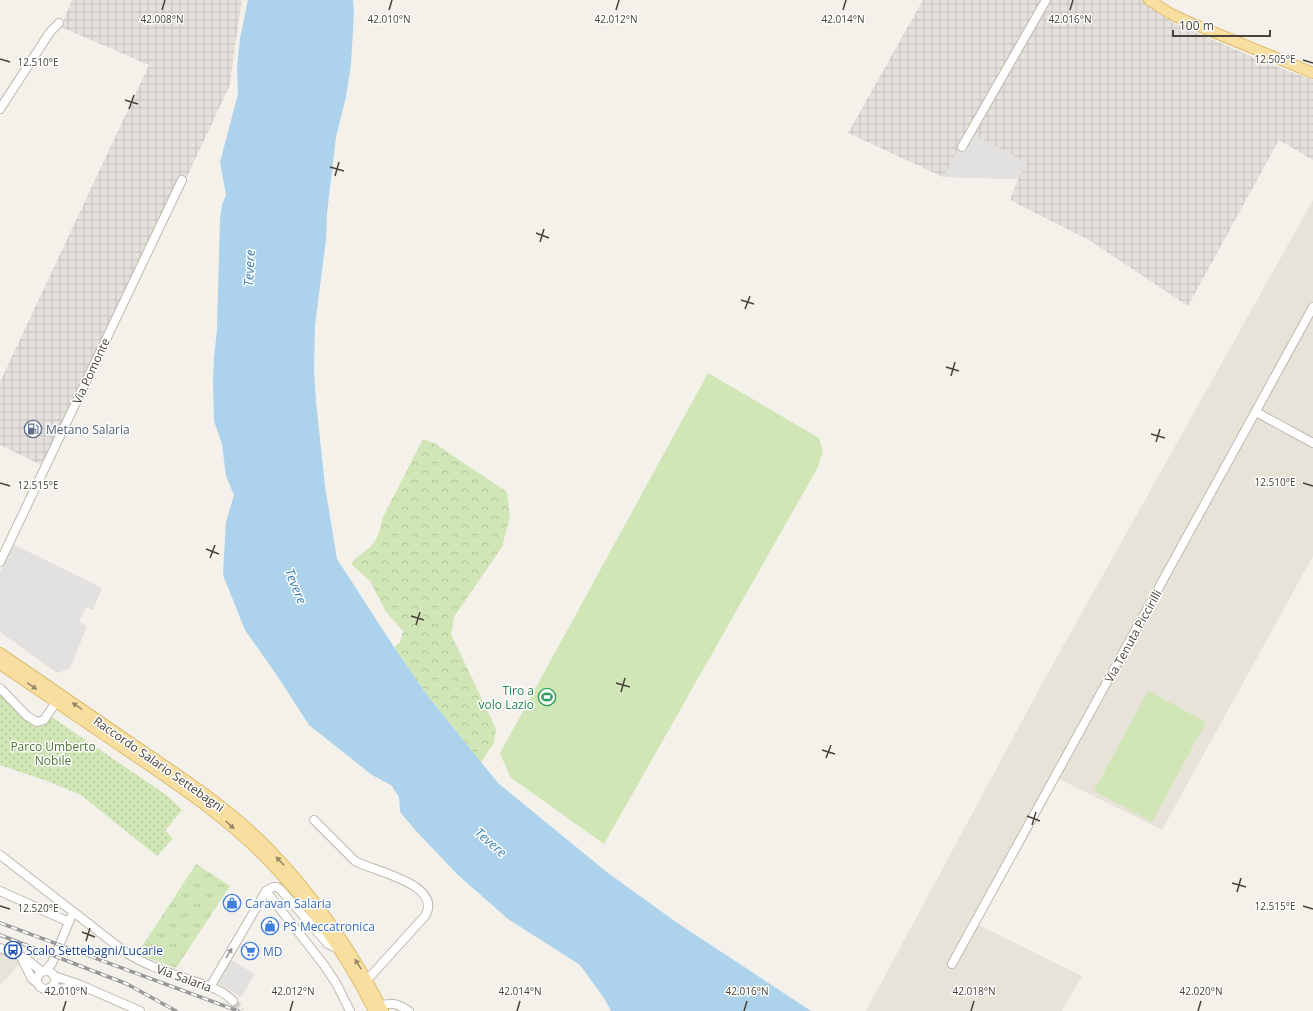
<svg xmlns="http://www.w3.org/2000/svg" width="1313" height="1011" viewBox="0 0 1313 1011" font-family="'Open Sans',sans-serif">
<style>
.residential{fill:#e8e3d9}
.industrial{fill:url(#industrial-grid)}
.grass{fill:url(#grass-tufts)}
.forest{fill:url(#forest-crowns)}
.park{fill:url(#park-dots)}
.pitch{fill:#d0e6b6}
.parking{fill:#e3e1df}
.water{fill:#acd2ec}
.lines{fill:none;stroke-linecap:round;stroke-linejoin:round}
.minor-tunnel{stroke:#d2cec7;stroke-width:8;stroke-dasharray:8 4;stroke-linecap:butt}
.minor-casing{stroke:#bfb9ae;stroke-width:10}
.major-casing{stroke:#ddbc70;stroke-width:12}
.minor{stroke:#fff;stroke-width:8}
.major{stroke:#f8dfa0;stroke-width:10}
.rail-casing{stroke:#989898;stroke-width:3.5}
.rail{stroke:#fff;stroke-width:2;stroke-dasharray:6;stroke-linecap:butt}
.oneway{fill:#978967}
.oneway2{fill:#9a9792}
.ticks{fill:none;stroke:#484239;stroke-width:1.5}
.labels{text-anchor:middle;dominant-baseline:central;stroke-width:3;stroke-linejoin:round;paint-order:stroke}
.street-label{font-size:12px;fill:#484239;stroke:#fff}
.service-label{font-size:12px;fill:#4e5e75;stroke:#fff;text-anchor:start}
.leisure-label{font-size:12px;fill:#27864d;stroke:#fff;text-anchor:end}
.park-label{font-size:12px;fill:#4a772f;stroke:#fff}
.shop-label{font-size:12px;fill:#366cbe;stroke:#fff;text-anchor:start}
.transit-label{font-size:12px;fill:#164399;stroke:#fff;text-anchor:start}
.water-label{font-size:13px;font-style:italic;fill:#387cae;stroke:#fff}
.ticks-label{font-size:10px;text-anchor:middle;fill:#484239;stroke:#fff;stroke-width:3;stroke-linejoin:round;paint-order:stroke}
</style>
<defs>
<pattern id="industrial-grid" width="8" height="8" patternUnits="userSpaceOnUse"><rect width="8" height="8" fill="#e4e0dc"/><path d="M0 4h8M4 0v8" fill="none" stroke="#c5c1be"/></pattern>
<pattern id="grass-tufts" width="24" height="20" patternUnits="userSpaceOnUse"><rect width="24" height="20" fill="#d0e6b6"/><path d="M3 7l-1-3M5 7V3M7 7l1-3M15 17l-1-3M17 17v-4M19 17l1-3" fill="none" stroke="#b4c69d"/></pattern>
<pattern id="forest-crowns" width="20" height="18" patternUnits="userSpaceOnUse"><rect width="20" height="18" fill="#d0e6b6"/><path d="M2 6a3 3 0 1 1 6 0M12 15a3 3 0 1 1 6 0" fill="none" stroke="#b4c69d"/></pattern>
<pattern id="park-dots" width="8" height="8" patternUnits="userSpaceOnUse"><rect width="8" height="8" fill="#d0e6b6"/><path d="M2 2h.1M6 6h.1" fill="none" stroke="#b4c69d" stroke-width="1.8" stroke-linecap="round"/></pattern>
</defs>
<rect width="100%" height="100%" fill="#f4f1eb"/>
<!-- residential -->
<path class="residential" d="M1313 200V556L1162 830 1055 777 975 923 1082 976 1062 1011H866L1043 682Z
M0 951 10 955 22 962 0 985Z"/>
<!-- industrial -->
<path class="industrial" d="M72 0H242L236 38 230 85 184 183 122 299 41 465 0 445V382L149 65 61 27Z
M923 0H1142L1172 22 1185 28 1267 63 1313 80V160L1279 140 1188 306 1089 240 1010 200 1018 179 943 177 848 133Z"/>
<!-- grass -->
<path class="grass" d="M196 864 230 886 176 968 137 954Z"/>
<!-- forest -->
<path class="forest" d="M423 439 434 443 507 492 510 516 502 547 454 617 451 634 496 729 494 743 481 762 427 695 394 647 400 643 403 631 386 612 370 581 351 564C358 554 366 552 372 545 377 540 382 526 382 519Z"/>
<!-- park -->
<path class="park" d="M0 691 20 715 38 727 43 726 49 715 169 797 182 810 165 831 173 838 157 856 81 795 47 781 0 765Z"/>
<!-- pitch -->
<path class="pitch" d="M708 373 819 438 823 451 818 467 604 844 510 777 500 753Z
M1148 691 1206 722 1152 822 1094 791Z"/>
<!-- parking -->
<path class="parking" d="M968 131 1027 163 1018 179 943 177Z
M13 544 102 588 93 610 86 607 79 622 87 626 71 666 68 669 57 673 0 632V572Z
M229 959 255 974 241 997 216 982Z"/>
<!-- water -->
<path class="water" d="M248 0H353L354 13 351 64 346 97 336 137 327 213 326 240 315 325 314 371 316 401 325 486 337 559 394 647 427 695 498 783 608 873 676 922 811 1011H611L604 998 580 965 508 919 458 875 416 831 400 812 399 797 391 785 372 775 309 725 278 677 245 630 223 575 226 522 234 495 226 476 222 444 214 421 213 382 214 357 217 330 220 219 222 205 226 195 220 162 238 94 237 68 240 38Z"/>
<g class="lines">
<!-- minor-tunnel -->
<path class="minor-tunnel" d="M233 1001 241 1011"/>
<defs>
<path id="minor" d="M0 109 50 32 59 23
M962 147 1046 0
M1256 412 1313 443
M0 562 182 180
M0 688 27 716 37 722 44 720 56 702
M314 820 355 861C372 871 444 884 425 916L367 980
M0 855 125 952C145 965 167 972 190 980 205 985 222 989 233 1001
M0 891 69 922
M266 891 324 965 336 983 350 1011
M0 948 27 959 42 972
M21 957 32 979 37 983
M952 964 1313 307
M45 971 52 963 71 917
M37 980a9 9 0 1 1 18 0a9 9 0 1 1-18 0Z
M54 976 78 984 140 1011
M210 987 266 891 273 887H277L280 889 328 944 338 949
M49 988 54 989 82 987
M381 1006C392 1001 400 1005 409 1011"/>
<path id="major" d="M1149 0 1171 14 1184 20 1313 73
M0 653C46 685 92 716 137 747 183 778 230 809 269 849 315 897 353 951 383 1011
M0 664C43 693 85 722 128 751 175 783 223 815 264 856 308 901 346 954 374 1011"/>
</defs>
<!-- minor casing -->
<use href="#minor" class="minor-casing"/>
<!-- major casing -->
<use href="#major" class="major-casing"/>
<!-- minor -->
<use href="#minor" class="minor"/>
<!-- major -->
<use href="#major" class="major"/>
<defs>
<path id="rail" d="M0 923 238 1011
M0 935 127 984 176 1011"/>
</defs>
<!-- rail casing -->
<use href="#rail" class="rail-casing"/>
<!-- rail -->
<use href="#rail" class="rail"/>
</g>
<!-- one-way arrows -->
<defs><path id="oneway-solid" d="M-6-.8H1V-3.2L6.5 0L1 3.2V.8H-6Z"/></defs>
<g class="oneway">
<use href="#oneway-solid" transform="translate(32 686) rotate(34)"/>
<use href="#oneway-solid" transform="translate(77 706) rotate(-146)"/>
<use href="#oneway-solid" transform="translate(230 825) rotate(42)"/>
<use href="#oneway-solid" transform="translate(280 861) rotate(-133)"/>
<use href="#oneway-solid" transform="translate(358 964) rotate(-122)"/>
</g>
<use class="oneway2" href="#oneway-solid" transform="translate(229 953) rotate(-59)"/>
<!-- ticks -->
<path class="ticks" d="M162 10 165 0M389 10 392 0M616 10 619 0M843 10 846 0M1070 10 1073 0M0 59 10 62M1303 60 1313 63M125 100 138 104M129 109 134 95M330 167 344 171M335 176 339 162M536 233 549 238M540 242 544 229M741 300 754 304M745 309 750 296M946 367 959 371M951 376 955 362M1151 434 1165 438M1156 442 1160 429M0 483 10 486M1303 483 1313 486M206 549 219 554M210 558 215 545M411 616 424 620M416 625 420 612M616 683 630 687M621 692 625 678M822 750 835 754M826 758 831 745M1027 816 1040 821M1032 825 1036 812M1232 883 1246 887M1237 892 1241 878M0 906 10 909M1303 906 1313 909M82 932 95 937M86 941 90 928M63 1011 66 1001M290 1011 293 1001M517 1011 520 1001M744 1011 747 1001M971 1011 974 1001M1198 1011 1201 1001"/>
<!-- icons -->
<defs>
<symbol id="fuel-ring" viewBox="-11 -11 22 22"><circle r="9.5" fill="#fff" stroke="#5c6f8a" stroke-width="1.5"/><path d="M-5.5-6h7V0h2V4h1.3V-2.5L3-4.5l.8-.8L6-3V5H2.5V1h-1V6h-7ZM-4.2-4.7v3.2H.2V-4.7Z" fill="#5c6f8a"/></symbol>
<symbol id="stadium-ring" viewBox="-11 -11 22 22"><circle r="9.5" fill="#fff" stroke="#2e9e5b" stroke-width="1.5"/><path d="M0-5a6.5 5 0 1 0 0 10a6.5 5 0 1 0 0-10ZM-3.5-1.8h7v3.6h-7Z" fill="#2e9e5b"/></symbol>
<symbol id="shop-ring" viewBox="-11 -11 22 22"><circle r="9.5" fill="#fff" stroke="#3f7fe0" stroke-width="1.5"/><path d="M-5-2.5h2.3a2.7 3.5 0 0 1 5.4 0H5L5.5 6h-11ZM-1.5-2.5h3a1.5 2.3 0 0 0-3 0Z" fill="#3f7fe0"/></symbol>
<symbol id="bus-ring" viewBox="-11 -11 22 22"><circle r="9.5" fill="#fff" stroke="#1a4fb4" stroke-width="1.5"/><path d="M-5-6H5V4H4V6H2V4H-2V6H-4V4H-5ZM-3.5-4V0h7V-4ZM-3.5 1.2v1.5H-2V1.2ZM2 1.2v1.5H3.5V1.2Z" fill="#1a4fb4"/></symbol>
<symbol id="supermarket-ring" viewBox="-11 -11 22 22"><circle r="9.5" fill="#fff" stroke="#3f7fe0" stroke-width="1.5"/><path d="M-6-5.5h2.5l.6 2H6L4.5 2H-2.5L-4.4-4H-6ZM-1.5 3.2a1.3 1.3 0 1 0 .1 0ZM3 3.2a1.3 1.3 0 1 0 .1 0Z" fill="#3f7fe0"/></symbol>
</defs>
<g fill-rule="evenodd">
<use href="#fuel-ring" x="23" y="419" width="20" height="20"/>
<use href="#stadium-ring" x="537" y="687" width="20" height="20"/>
<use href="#shop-ring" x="222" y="893" width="20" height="20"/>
<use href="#shop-ring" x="260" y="916" width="20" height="20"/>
<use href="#bus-ring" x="3" y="940" width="20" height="20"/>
<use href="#supermarket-ring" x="240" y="941" width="20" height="20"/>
</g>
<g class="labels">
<!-- street labels -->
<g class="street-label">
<text transform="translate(91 371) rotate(-65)">Via Pomonte</text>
<text transform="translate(1133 636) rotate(-61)">Via Tenuta Piccirilli</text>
<text transform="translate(159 764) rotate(35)">Raccordo Salario Settebagni</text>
<text transform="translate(184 978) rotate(20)">Via Salaria</text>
</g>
<!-- service labels -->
<g class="service-label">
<text x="46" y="429">Metano Salaria</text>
</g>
<!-- leisure labels -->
<g class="leisure-label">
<text x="534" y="690">Tiro a<tspan x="534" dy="14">volo Lazio</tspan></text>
</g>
<!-- park labels -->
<g class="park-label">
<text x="53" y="746">Parco Umberto<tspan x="53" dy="14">Nobile</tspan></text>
</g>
<!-- shop labels -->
<g class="shop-label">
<text x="245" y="903">Caravan Salaria</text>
<text x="283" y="926">PS Meccatronica</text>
<text x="263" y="951">MD</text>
</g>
<!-- transit labels -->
<g class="transit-label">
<text x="26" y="950">Scalo Settebagni/Lucarie</text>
</g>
<!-- water labels -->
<g class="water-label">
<text transform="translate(249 268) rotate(-87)">Tevere</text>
<text transform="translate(296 586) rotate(68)">Tevere</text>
<text transform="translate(491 842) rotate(41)">Tevere</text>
</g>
</g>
<g class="ticks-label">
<text x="162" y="23">42.008°N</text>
<text x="389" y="23">42.010°N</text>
<text x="616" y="23">42.012°N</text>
<text x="843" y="23">42.014°N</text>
<text x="1070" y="23">42.016°N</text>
<text x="1275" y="63">12.505°E</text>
<text x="38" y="66">12.510°E</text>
<text x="1275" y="486">12.510°E</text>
<text x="38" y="489">12.515°E</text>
<text x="1275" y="910">12.515°E</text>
<text x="38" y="912">12.520°E</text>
<text x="66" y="995">42.010°N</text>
<text x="293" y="995">42.012°N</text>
<text x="520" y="995">42.014°N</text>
<text x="747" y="995">42.016°N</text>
<text x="974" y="995">42.018°N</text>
<text x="1201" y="995">42.020°N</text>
</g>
<!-- scale -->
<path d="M1173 30v6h97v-6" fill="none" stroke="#484239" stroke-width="2"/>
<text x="1179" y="30" font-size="12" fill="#484239" stroke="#ffffff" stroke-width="3" paint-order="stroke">100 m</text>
</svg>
